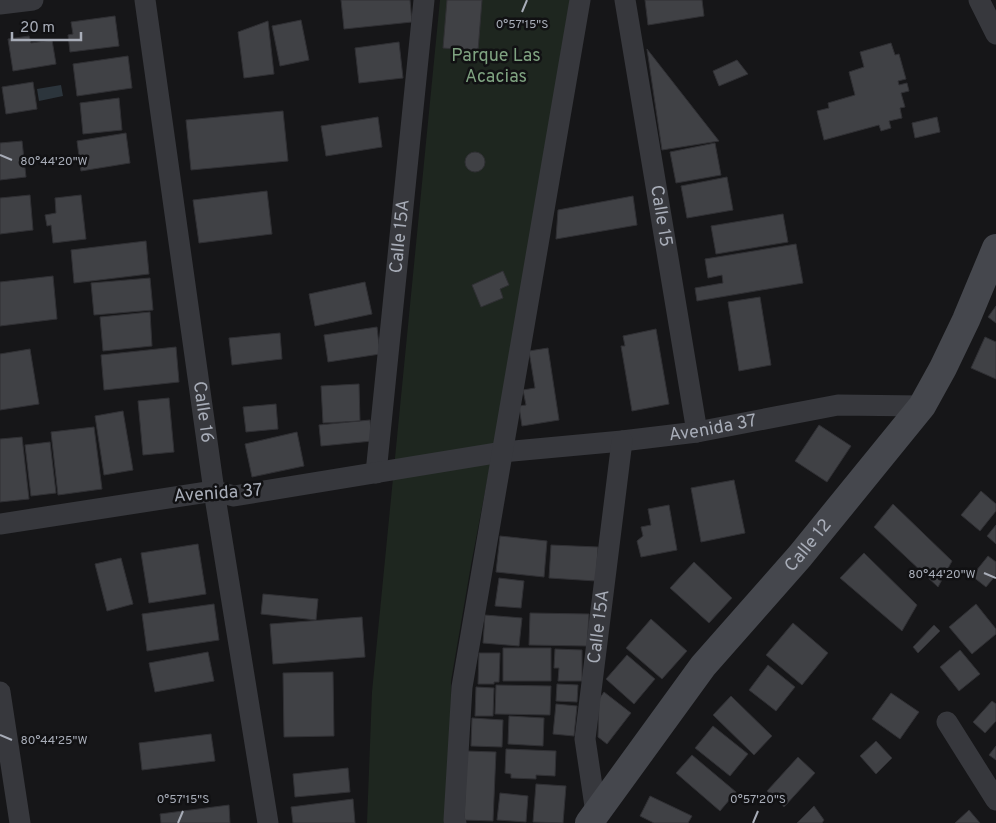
<svg xmlns="http://www.w3.org/2000/svg" width="996" height="823" viewBox="0 0 996 823" font-family="Overpass,sans-serif">
<style>
.green{fill:#1e261f}
.water{fill:#2c353c}
.building{fill:#404145;stroke:#303034}
.lines{fill:none;stroke-linecap:round;stroke-linejoin:round}
.minor{stroke:#37383d;stroke-width:21}
.secondary{stroke:#45474d;stroke-width:28}
.ticks{fill:none;stroke:#a8adb8;stroke-width:2}
.labels{text-anchor:middle;dominant-baseline:central;stroke-width:5;stroke-linejoin:round;paint-order:stroke}
.park-label{font-size:18px;fill:#7fa381;stroke:#111113}
.street-label{font-size:18px;fill:#a8adb8;stroke:#111113}
.ticks-label{font-size:12px;text-anchor:middle;fill:#a8adb8;stroke:#111113;stroke-width:5;stroke-linejoin:round;paint-order:stroke}
</style>
<rect width="100%" height="100%" fill="#161618"/>
<!-- green -->
<path class="green" d="M440 0H570L497 429 471 565 451 681 450 823H367L372 692Z"/>
<!-- water -->
<path class="water" d="M61 85 63 96 39 101 37 89Z"/>
<!-- building -->
<path class="building" d="M341 0H410L412 22 344 29Z
M447 0H482L478 51 443 48Z
M645 0H702L704 16 648 25Z
M115 16 119 46 70 52 68 35 73 34 71 22Z
M301 20 309 60 280 66 272 26Z
M268 21 274 74 244 78 238 32Z
M29 36 31 43 52 40 56 64 13 71 8 39Z
M399 42 403 78 359 83 355 48Z
M891 43 895 55 899 54 906 79 898 81 899 85 907 83 909 91 901 93 905 107 900 108 902 118 889 121 891 128 881 131 879 125 824 140 817 111 829 108 828 103 855 95 849 72 864 67 860 52Z
M647 49 719 141 662 150Z
M128 56 132 88 77 96 73 64Z
M737 60 748 74 719 86 713 71Z
M33 82 37 109 6 114 2 87Z
M119 98 122 130 83 134 80 103Z
M283 111 288 161 191 170 186 120Z
M378 117 382 147 326 156 321 126Z
M937 117 940 132 915 138 912 123Z
M126 133 130 163 81 171 77 141Z
M22 141 26 177 0 180V143Z
M715 143 721 175 676 183 670 152Z
M465 162a10 10 0 1 1 20 0a10 10 0 1 1-20 0Z
M727 177 733 210 687 218 681 186Z
M267 191 272 234 199 243 193 200Z
M30 195 33 230 0 234V198Z
M81 195 86 239 53 243 51 225 47 226 45 215 56 213 55 198Z
M633 196 637 225 556 239 558 210Z
M783 214 788 242 716 254 711 226Z
M146 241 149 274 74 283 71 250Z
M796 244 803 283 697 301 695 288 723 283 722 275 708 278 705 259Z
M503 271 509 285 500 289 503 298 481 307 472 285Z
M53 276 57 319 0 326V282Z
M150 278 153 310 94 315 91 283Z
M365 282 372 314 315 326 309 294Z
M760 297 771 365 739 371 728 302Z
M996 306V323L988 317Z
M150 312 152 346 103 351 100 317Z
M377 327 380 354 328 362 324 335Z
M656 329 669 404 632 411 621 346H625L623 336Z
M280 333 282 359 232 365 229 338Z
M985 337 996 342V379L971 368Z
M176 347 179 382 104 390 101 355Z
M548 348 559 420 522 426 519 406 526 405 523 390 535 388 529 351Z
M30 349 39 404 0 410V354Z
M359 384 360 421 323 423 321 386Z
M169 398 174 452 143 455 138 401Z
M276 404 278 429 246 432 243 407Z
M123 411 133 470 104 475 95 416Z
M370 420 372 441 321 446 319 425Z
M819 425 851 446 827 482 795 461Z
M94 427 102 489 58 495 51 432Z
M297 432 304 466 252 477 245 444Z
M22 437 29 499 0 502V439Z
M50 442 56 493 31 496 25 445Z
M734 480 745 533 701 542 691 488Z
M981 491 996 504V511L980 531 961 515Z
M893 504 952 561 938 587 874 527Z
M669 505 677 550 641 557 637 541 643 536 641 527 651 525 648 509Z
M996 525V544L987 536Z
M500 536 547 541 544 577 496 572Z
M198 544 206 594 149 603 141 553Z
M551 545 598 547 596 581 549 578Z
M864 553 917 605 902 631 840 578Z
M988 556 996 562V575L986 587 972 576Z
M121 558 133 604 107 611 95 564Z
M694 562 732 598 709 623 670 588Z
M499 578 524 581 521 608 495 606Z
M263 594 318 599 316 620 261 614Z
M214 604 219 640 147 651 142 614Z
M976 604 996 629V634L972 654 949 627Z
M530 613 589 614 587 646 529 645Z
M485 615 522 618 519 646 483 643Z
M362 617 365 657 273 664 270 624Z
M651 619 687 651 662 679 626 648Z
M793 623 828 653 802 685 766 655Z
M934 625 940 631 918 653 913 647Z
M503 648H551V681H503Z
M555 649 582 650V681H558L559 668H554Z
M960 650 980 674 959 691 940 667Z
M208 652 214 681 155 692 149 663Z
M479 653H500L499 682H494V684H478Z
M627 655 655 679 634 704 606 679Z
M768 665 795 687 776 711 749 690Z
M333 672 334 736 284 737 283 673Z
M557 684 578 685 577 702 556 701Z
M496 685 551 686 550 715 495 714Z
M476 687 494 688 493 716H475Z
M604 692 631 713 607 744 598 737 599 699Z
M891 693 919 712 900 739 872 719Z
M731 696 772 736 754 755 713 715Z
M992 701 996 704V721L985 733 973 722Z
M556 704 577 706 574 736 553 734Z
M509 716 544 718 543 746 508 744Z
M472 718 503 720 502 747 471 746Z
M713 726 748 754 730 776 695 748Z
M211 734 215 761 142 770 139 743Z
M876 741 892 758 876 774 860 756Z
M996 746V760L989 755Z
M506 749 556 751 555 776 536 775V779L511 778V774L505 773Z
M467 751 496 752 493 821 464 820Z
M692 755 736 792 720 811 676 773Z
M798 757 815 773 784 807 767 791Z
M348 768 350 792 295 797 293 774Z
M536 784 566 786 563 823 533 822Z
M500 793 528 796 526 822 497 820Z
M650 796 692 816 688 823H654L640 816Z
M353 799 355 823H293L291 807Z
M229 805 230 823H161L160 814Z
M814 806 824 820 822 823H797Z
M969 810 980 823H955Z"/>
<g class="lines">
<!-- minor -->
<g class="minor">
<path id="s1" d="M145 0 214 491 268 823"/>
<path id="s2" d="M625 0 697 432"/>
<path d="M979 0 996 34"/>
<path d="M0 4 33 0"/>
<path id="s3" d="M376 473 424 0"/>
<path id="s4" d="M0 524 214 491 234 496 502 452 622 441 697 432 838 405 922 406"/>
<path d="M0 692 20 823"/>
<path d="M947 722 996 800"/>
<path id="s5" d="M596 813 585 739 622 441"/>
<path d="M456 823 454 820 462 687 580 0"/>
</g>
<!-- secondary -->
<path class="secondary" id="s6" d="M589 823 703 666 800 556 922 406 943 368 966 320 996 248"/>
</g>
<!-- ticks -->
<path class="ticks" d="M522 12 527 0M0 155 12 160M984 573 996 578M0 735 12 740M178 823 183 811M753 823 758 811"/>
<g class="labels">
<!-- park labels -->
<g class="park-label">
<text x="496" y="56">Parque Las<tspan x="496" dy="21">Acacias</tspan></text>
</g>
<!-- street labels -->
<g class="street-label">
<text stroke="none"><textPath href="#s2" startOffset="219">Calle 15</textPath></text>
<text stroke="none"><textPath href="#s3" startOffset="238">Calle 15A</textPath></text>
<text stroke="none"><textPath href="#s1" startOffset="416">Calle 16</textPath></text>
<text stroke="none"><textPath href="#s4" startOffset="721">Avenida 37</textPath></text>
<text transform="translate(218 494) rotate(-4)">Avenida 37</text>
<text stroke="none"><textPath href="#s6" startOffset="354">Calle 12</textPath></text>
<text stroke="none"><textPath href="#s5" startOffset="188">Calle 15A</textPath></text>
</g>
</g>
<g class="ticks-label">
<text x="522" y="28">0°57'15"S</text>
<text x="54" y="165">80°44'20"W</text>
<text x="942" y="578">80°44'20"W</text>
<text x="54" y="744">80°44'25"W</text>
<text x="183" y="803">0°57'15"S</text>
<text x="758" y="803">0°57'20"S</text>
</g>
<!-- scale -->
<path d="M12 32v8h69v-8" fill="none" stroke="#a8adb8" stroke-width="2.5"/>
<text x="20" y="32" font-size="15" fill="#a8adb8" stroke="#111113" stroke-width="4" paint-order="stroke">20 m</text>
</svg>
